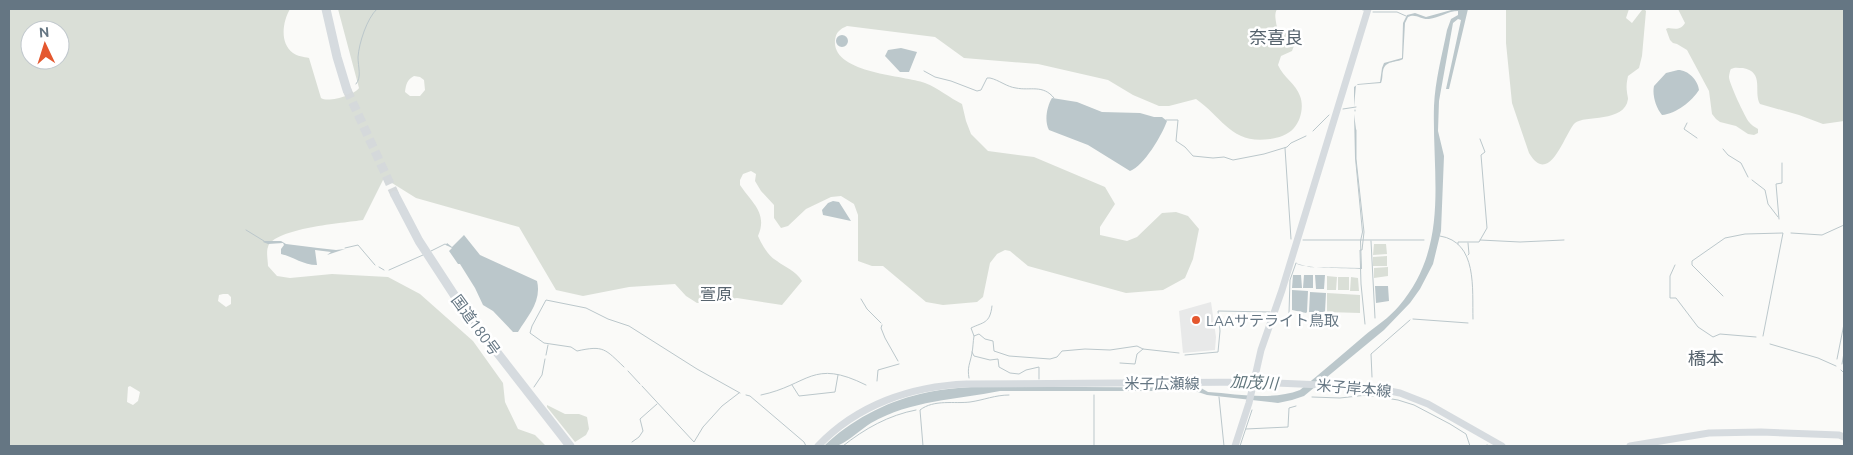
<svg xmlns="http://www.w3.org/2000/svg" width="1853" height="455" viewBox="0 0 1853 455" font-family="Ubuntu,'Noto Sans JP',sans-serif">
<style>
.built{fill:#e8e9e9}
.green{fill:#dadfd7;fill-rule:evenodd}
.water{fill:#bbc7cb}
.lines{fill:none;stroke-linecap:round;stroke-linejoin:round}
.stream{stroke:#bbc7cb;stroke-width:1}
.highway-tunnel{stroke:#d5d9db;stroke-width:9;stroke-dasharray:9 4.5;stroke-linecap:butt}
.secondary{stroke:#d6dbdf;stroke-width:7}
.highway{stroke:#d6dbdf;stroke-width:9}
.poi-dot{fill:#e4572e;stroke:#fff;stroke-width:2}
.labels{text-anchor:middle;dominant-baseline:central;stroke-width:5;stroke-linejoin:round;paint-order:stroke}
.poi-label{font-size:15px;fill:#657683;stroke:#fff;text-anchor:start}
.street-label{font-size:15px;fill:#657683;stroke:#fff}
.neighbourhood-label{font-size:16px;fill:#57646e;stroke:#fff}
.water-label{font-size:16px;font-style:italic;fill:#60757c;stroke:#fff}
.quarter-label{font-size:18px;fill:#57646e;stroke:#fff}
</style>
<rect width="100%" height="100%" fill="#fafaf8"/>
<!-- built -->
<path class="built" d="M1211 302 1216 337 1215 350 1183 353 1179 311Z"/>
<!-- green -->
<path class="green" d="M9 9H290C283 21 279 43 293 53 297 56 304 57 309 58L321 98C328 103 355 95 359 88L338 9H1277C1275 13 1275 16 1276 22 1277 34 1287 32 1295 37V43L1292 51 1281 56 1278 65C1283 77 1296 84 1300 96 1304 106 1301 120 1294 128 1288 135 1278 138 1270 139 1232 145 1222 117 1196 99L1169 106H1159L1133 95 1108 80 1038 64 964 58 935 37 847 26C840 29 836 32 835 40 832 74 904 75 925 83 938 88 950 98 962 104L966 121 971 134 988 151 1034 157 1105 187 1115 204 1100 227V235L1127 241 1137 237 1162 213 1176 212 1188 216 1199 229 1193 259 1185 278 1163 290 1126 293 1028 266 1010 251 1005 250 997 254 990 263 983 297 977 302 943 305 926 302 883 266H872L858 261V215L854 204 841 196 831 197 806 209 788 226 781 228 774 218V205L761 191 755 181 756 174 751 171 743 174 740 180V185C752 203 768 213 758 236 762 245 768 256 777 261 786 268 795 270 802 281L782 305 737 298 697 303 686 296 675 284 629 287 583 296 556 290 519 227 416 198 384 178 363 220C344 223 274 228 268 247 266 252 268 261 268 266L277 276 290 278 332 274 388 277 420 294 473 341 503 383 505 402 518 429 535 435 546 446H9ZM30 30H60V60H30ZM414 76 420 77 424 80 425 90 420 96H410L405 92C406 84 407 80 414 76ZM223 294H228L231 297V304L226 307 218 301 219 295ZM130 386 140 392 138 401 133 405 127 402 128 387Z
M1506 9H1629L1626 18 1632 23 1642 10 1644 9 1646 11 1642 56 1639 68 1628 76C1627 81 1626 86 1627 92 1627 94 1628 97 1628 99 1625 123 1584 115 1575 123 1565 132 1550 188 1529 153L1512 103 1506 43Z
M1678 9H1844V121L1823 124 1799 115 1760 104C1753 92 1765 72 1743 68 1738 68 1735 67 1731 69 1730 70 1729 76 1729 77 1729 83 1745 117 1749 122 1751 125 1755 127 1758 129V133L1754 135 1748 134 1736 126 1720 122 1716 119 1712 114 1709 91 1687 50 1677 44 1673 43 1670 40 1666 29 1668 28C1676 29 1681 30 1685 23Z
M1374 244H1386L1387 254 1373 255Z
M1387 256V266H1373V257Z
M1388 267V276L1374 278V268Z
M1327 276 1337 277 1336 290H1327Z
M1338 277H1349V290H1338Z
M1351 277 1358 278 1359 291H1350Z
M1327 293 1360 295V313L1327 312Z
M547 405 565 414H579L587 417 589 429 586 435 575 442 547 407Z"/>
<!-- water -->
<path class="water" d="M1455 9H1468L1449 89H1446L1461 20 1458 19 1453 23 1439 101 1438 131 1444 156 1441 231 1433 264 1420 289 1410 303 1384 330 1304 396 1292 400 1278 403 1207 395 1195 391H1000C956 400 911 400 871 423 860 430 850 440 839 445 835 447 829 446 824 446 850 421 885 402 920 394 959 385 1002 386 1041 387 1095 387 1148 387 1201 388L1208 392C1238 394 1271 401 1300 390 1322 372 1343 354 1364 336 1376 326 1389 318 1399 306 1450 246 1432 177 1434 106 1435 81 1442 55 1447 30L1451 19 1458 15V11C1448 11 1439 18 1429 19 1421 20 1416 13 1408 17L1405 23 1403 59C1396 63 1385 60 1383 71 1382 75 1383 78 1381 83L1356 85 1354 107V87L1358 84 1380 82 1382 68 1384 63 1402 58 1403 23 1407 15 1415 13 1426 17Z
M836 41a6 6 0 1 1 12 0a6 6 0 1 1-12 0Z
M901 48 917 52 909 72H900L885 56 888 50Z
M1678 70C1688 70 1698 80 1699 90 1692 101 1676 114 1662 115 1656 108 1652 95 1654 86L1666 73Z
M1052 98 1077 102 1102 112 1140 113 1154 117H1162L1167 121C1162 135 1144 166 1130 171L1088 145 1049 130C1044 121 1047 106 1052 98Z
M1354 114 1356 129V159L1363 232 1361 241 1362 269C1347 268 1304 269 1295 263L1309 267 1361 268 1360 241 1362 232 1355 158Z
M833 201 839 202 851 221 823 215 822 210 828 203Z
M464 235 480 255 537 281C542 301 528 316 518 332H513L493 311 483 305 475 288 460 264H458L449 251 452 248 446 245 447 243 452 247Z
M264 241H281L286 244 318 248 336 250 345 249 327 255 331 252 315 250 317 265C303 265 294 257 281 254V249L284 245 283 243 268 244 263 242Z
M1293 275H1301L1302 288H1292Z
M1304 275H1313V288H1303Z
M1315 275H1325L1324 289H1316Z
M1375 286H1388L1389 301 1376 303Z
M1292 290 1308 291 1307 312 1306 313 1292 310Z
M1310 292 1326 293 1325 312H1309Z"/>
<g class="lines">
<!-- stream -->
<path class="stream" d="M1359 9 1364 10
M1373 12H1397L1406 16
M924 71 935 77 951 81 977 91 981 90 987 78H990C999 80 1007 87 1016 88 1030 91 1043 84 1054 98
M356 84C362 77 358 67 358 57 359 43 367 18 377 9
M1343 109 1356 107
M1355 111V110
M1166 120H1178L1176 141 1185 147 1193 156 1213 158 1224 157 1233 160 1264 154 1287 147 1291 143 1306 136
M1687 123 1684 129 1697 138
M1356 130V159L1364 232 1362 250H1360L1361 284 1365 324
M1313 131 1329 115
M1285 148 1291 239
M1723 149 1728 155 1741 163 1748 177
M1752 180 1765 190 1768 204 1778 217
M1779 219 1776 184 1782 183V163
M246 230 264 241
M1791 233 1822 235 1844 225
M1440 236C1478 242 1472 289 1473 319
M1303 240H1424
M1480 240 1520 242 1564 240
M1371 241 1375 318
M1468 243 1469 254 1468 255
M1458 244V242H1479L1487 228 1481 155 1485 152 1480 139
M345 248 358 245 375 265
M431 251 445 244 447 245
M1675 265 1670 276V298H1676L1698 327 1713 337 1720 334 1756 337
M379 267 384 270
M389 270 423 255
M1723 296 1692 265V261L1725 238 1745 234 1783 233 1763 336
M861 299 867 309 881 323
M992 306C990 324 983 322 971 328L974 336 979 334 985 339 993 341 994 351 1009 356 1050 359 1057 357 1062 351 1085 349 1110 350 1137 346 1143 349 1179 353
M1289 313 1290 280 1296 263
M1413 319 1468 323
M882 325 881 328 885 338 898 361
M1770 344 1818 358 1836 366
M972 352 974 356 990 360 998 359 999 367 1010 373 1019 374 1026 370 1039 367V379
M546 355 548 345
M1185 355 1218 352 1220 331 1218 311 1270 312
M1837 359 1844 324
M1120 363 1135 364 1137 354 1143 349
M1842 364 1844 353
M624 367C605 349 604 345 577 351L571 347 544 343 530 333 532 326 546 300 586 308 608 319 629 326 697 369 740 393
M1841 370 1844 373
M628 371 640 384
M1372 377 1371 354 1410 320
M969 378C967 367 970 364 972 353 973 348 973 342 974 336
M877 381 878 370 899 364
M792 385 799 396 835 392 838 375
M642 386 694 442 703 427 722 406 739 393
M534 387 542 375 545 359
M746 395 750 396 804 442 806 446
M761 395C809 385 812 358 866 385
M1219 397 1224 446
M1312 397 1340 398 1367 395 1398 400 1414 405 1450 424 1466 434 1470 446
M1246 429 1288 427 1289 408 1296 406
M632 442 639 437 643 431 640 419 657 404
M843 446C864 429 889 415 916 410
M923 446 920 410C934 399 955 404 970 402 984 400 995 395 1009 395
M1094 446V395
M1240 446 1252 410
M1485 446 1487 445 1490 446"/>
<!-- highway-tunnel -->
<path class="highway-tunnel" d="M347 90 395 195"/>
<!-- secondary -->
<path class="secondary" d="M818 446C857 405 911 386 967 384L1253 382 1369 387 1400 393 1428 404 1502 446
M1235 446 1249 403 1261 350 1282 290 1368 9
M1630 446 1709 433 1761 432 1839 435 1844 437"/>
<!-- highway -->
<path class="highway" d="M326 9 337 57 347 90
M395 195 419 241 464 310 570 446"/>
</g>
<!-- markers -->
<circle class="poi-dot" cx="1196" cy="320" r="5"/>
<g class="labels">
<!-- poi labels -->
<g class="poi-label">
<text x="1206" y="320">LAAサテライト鳥取</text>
</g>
<!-- street labels -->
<g class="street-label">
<text transform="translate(476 325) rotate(54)">国道180号</text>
<text x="1162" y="383">米子広瀬線</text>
<text transform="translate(1354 388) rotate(5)">米子岸本線</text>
</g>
<!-- neighbourhood labels -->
<g class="neighbourhood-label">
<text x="716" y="294">萱原</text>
</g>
<!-- water labels -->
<g class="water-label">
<text transform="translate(1254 382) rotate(3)">加茂川</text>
</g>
<!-- quarter labels -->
<g class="quarter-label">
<text x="1276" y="37">奈喜良</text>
<text x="1706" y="358">橋本</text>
</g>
</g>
<!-- border -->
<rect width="1853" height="455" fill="none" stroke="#657683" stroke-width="20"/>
<!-- north arrow -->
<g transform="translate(45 45) rotate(356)"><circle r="24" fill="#ffffff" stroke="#c1c8cd"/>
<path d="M0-4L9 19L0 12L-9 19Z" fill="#e4572e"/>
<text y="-8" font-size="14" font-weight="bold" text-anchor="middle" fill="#657683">N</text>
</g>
</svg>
